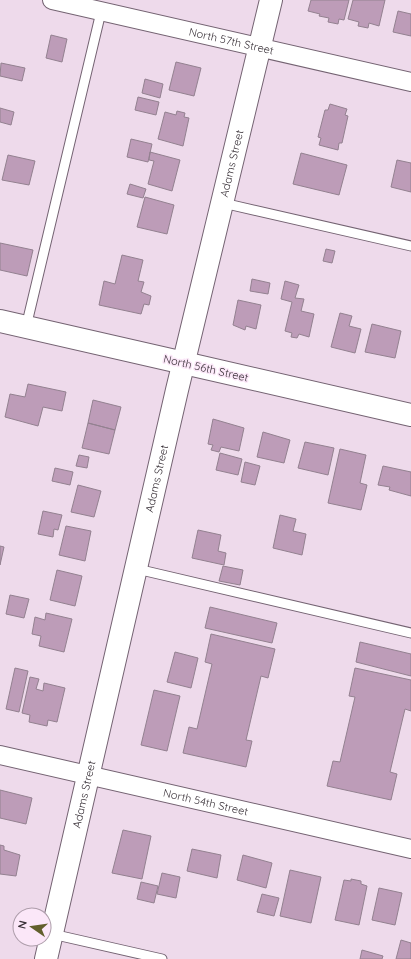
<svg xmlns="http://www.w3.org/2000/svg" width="411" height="959" viewBox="0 0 411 959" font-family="Quicksand,sans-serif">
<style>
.building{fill:#bd9cb8;stroke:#938190}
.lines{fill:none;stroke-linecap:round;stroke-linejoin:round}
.service-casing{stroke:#746372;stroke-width:11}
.minor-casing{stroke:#746372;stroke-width:20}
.tertiary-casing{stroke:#746372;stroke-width:24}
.secondary-casing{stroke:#746372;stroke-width:24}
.service{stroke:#fff;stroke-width:9}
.minor{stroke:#fff;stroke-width:18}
.tertiary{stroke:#fff;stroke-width:22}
.secondary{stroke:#fff;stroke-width:22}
.labels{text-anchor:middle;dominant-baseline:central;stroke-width:3;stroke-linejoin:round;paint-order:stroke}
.street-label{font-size:11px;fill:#372f36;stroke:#fbe7f8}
</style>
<rect width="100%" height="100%" fill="#eedaeb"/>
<!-- building -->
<path class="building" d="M311 0H349L344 20 339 19 338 24 328 22 329 18 319 16 320 14 308 11Z
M353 0H385L379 26 369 23 368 28 358 26 359 22 348 19Z
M398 11 411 14V36L393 32Z
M51 35 67 39 62 62 46 58Z
M176 62 201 68 194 96 169 90Z
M1 63 25 68 22 81 0 76Z
M145 79 163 84 160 98 142 93Z
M138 97 159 102 156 115 135 110Z
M330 104 347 109 345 115 348 116 342 143H339L338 150 319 145 321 138 318 137 325 110H328Z
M0 108 14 112 11 125 0 122Z
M177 111 185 113 184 117 189 118 183 146 158 139 165 112 176 115Z
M131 139 152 144 148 162 127 157Z
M150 152 180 160 172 191 148 184 154 161 149 160Z
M301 153 347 165 339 195 293 184Z
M8 155 35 161 29 185 2 180Z
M397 160 411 163V192L391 187Z
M130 184 146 189 143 198 127 194Z
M145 197 174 205 167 234 137 227Z
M0 243 33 250 27 276 0 270Z
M326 249 335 251 332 263 323 261Z
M122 255 143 260 138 281 144 282 141 292 151 296 149 305 144 304 141 314 99 305 104 281 115 284Z
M252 279 270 283 268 294 250 291Z
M285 281 299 285 295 298 304 299 301 311 314 314 309 337 299 334 297 338 291 337 292 333 285 331 292 302 281 299Z
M238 300 261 305 256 329 246 326 245 330 233 325Z
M340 313 352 316 349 326 361 329 355 353 331 347Z
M372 324 401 331 395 358 365 352Z
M28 384 66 392 62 411 43 407 38 426 5 417 10 394 25 397Z
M93 400 121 407 115 430 88 423Z
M213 419 244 428 239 451 221 447 219 452 211 450 213 445 208 444Z
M88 423 115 430 109 454 82 448Z
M263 432 290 440 284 463 257 457Z
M305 442 334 448 328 475 298 468Z
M340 449 366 455 360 483 367 485 361 510 328 503Z
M220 453 242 459 238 475 216 470Z
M79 455 89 457 87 468 76 466Z
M245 462 260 466 255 485 241 482Z
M383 466 411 472V496L389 490 390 487 378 485Z
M55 468 73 472 70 485 52 481Z
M78 485 101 491 94 517 71 512Z
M43 511 62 515 58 530 54 529 53 537 38 534Z
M280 515 296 519 293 531 306 534 302 555 273 548Z
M66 526 91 531 85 561 59 555Z
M198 530 221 535 218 551 226 553 224 565 192 558Z
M0 546 4 547 0 565Z
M223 566 243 570 240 585 219 581Z
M57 570 82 576 75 606 50 600Z
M10 595 29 599 24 618 6 614Z
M210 607 277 623 272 643 205 628Z
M46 613 72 619 64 652 39 646 41 636 32 634 35 617 45 620Z
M211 634 275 649 268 678 261 676 246 740 252 741 246 767 183 753 189 727 197 729 212 664 205 662Z
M360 642 411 654V676L356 662Z
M175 652 198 658 191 688 167 682Z
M15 668 28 671 19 712 6 709Z
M355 668 411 680V711L405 709 390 772 397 774 391 800 327 786 333 761 340 762 355 697 349 696Z
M30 677 39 679 36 689 43 691 44 683 65 688 57 722 48 720 47 726 29 722 30 715 22 713Z
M154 690 180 696 167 751 141 745Z
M0 790 32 798 26 824 0 818Z
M123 830 151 836 142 879 112 873Z
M0 845 4 846V850L20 855 16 876 0 874Z
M192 849 221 855 217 878 187 871Z
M243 855 272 863 266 888 237 880Z
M290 870 321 877 311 923 280 916Z
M162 873 180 877 176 898 157 894Z
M351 879 361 881V884L367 886 359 925 335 920 344 880 351 881Z
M141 882 158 886 154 903 137 899Z
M379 888 402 893 395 925 372 920Z
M262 894 279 898 274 916 257 912Z
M401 940 411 943V959H396Z
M362 950 383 956 382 959H360Z"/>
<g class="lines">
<defs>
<path id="service" d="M223 203 411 246
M26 327 101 12
M137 569 411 633
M52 934 162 959"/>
<g id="minor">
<path id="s1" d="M52 0 411 82"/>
<path id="s2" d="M0 755 411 849"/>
</g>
<path id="tertiary" d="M0 321 184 363"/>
<g id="secondary">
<path d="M184 363 411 415"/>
<path id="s3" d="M46 959 177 390 271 0"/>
</g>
</defs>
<!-- service casing -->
<use href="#service" class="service-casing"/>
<!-- minor casing -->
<use href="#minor" class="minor-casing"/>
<!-- tertiary casing -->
<use href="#tertiary" class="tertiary-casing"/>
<!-- secondary casing -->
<use href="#secondary" class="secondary-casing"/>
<!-- service -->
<use href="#service" class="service"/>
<!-- minor -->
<use href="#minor" class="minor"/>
<!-- tertiary -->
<use href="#tertiary" class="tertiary"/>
<!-- secondary -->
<use href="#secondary" class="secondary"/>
</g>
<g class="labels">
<!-- street labels -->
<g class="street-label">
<text stroke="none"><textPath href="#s1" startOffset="184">North 57th Street</textPath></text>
<text stroke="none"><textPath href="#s3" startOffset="817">Adams Street</textPath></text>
<text transform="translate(206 368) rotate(13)">North 56th Street</text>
<text stroke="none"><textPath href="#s3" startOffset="493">Adams Street</textPath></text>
<text stroke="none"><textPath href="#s3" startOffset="169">Adams Street</textPath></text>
<text stroke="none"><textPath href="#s2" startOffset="211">North 54th Street</textPath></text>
</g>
</g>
<!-- north arrow -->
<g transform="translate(32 927) rotate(283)"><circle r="19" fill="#fbe7f8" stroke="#ad9daa"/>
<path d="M0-3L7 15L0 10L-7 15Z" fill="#625f2c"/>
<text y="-6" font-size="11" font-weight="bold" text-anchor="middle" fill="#372f36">N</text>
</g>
</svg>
